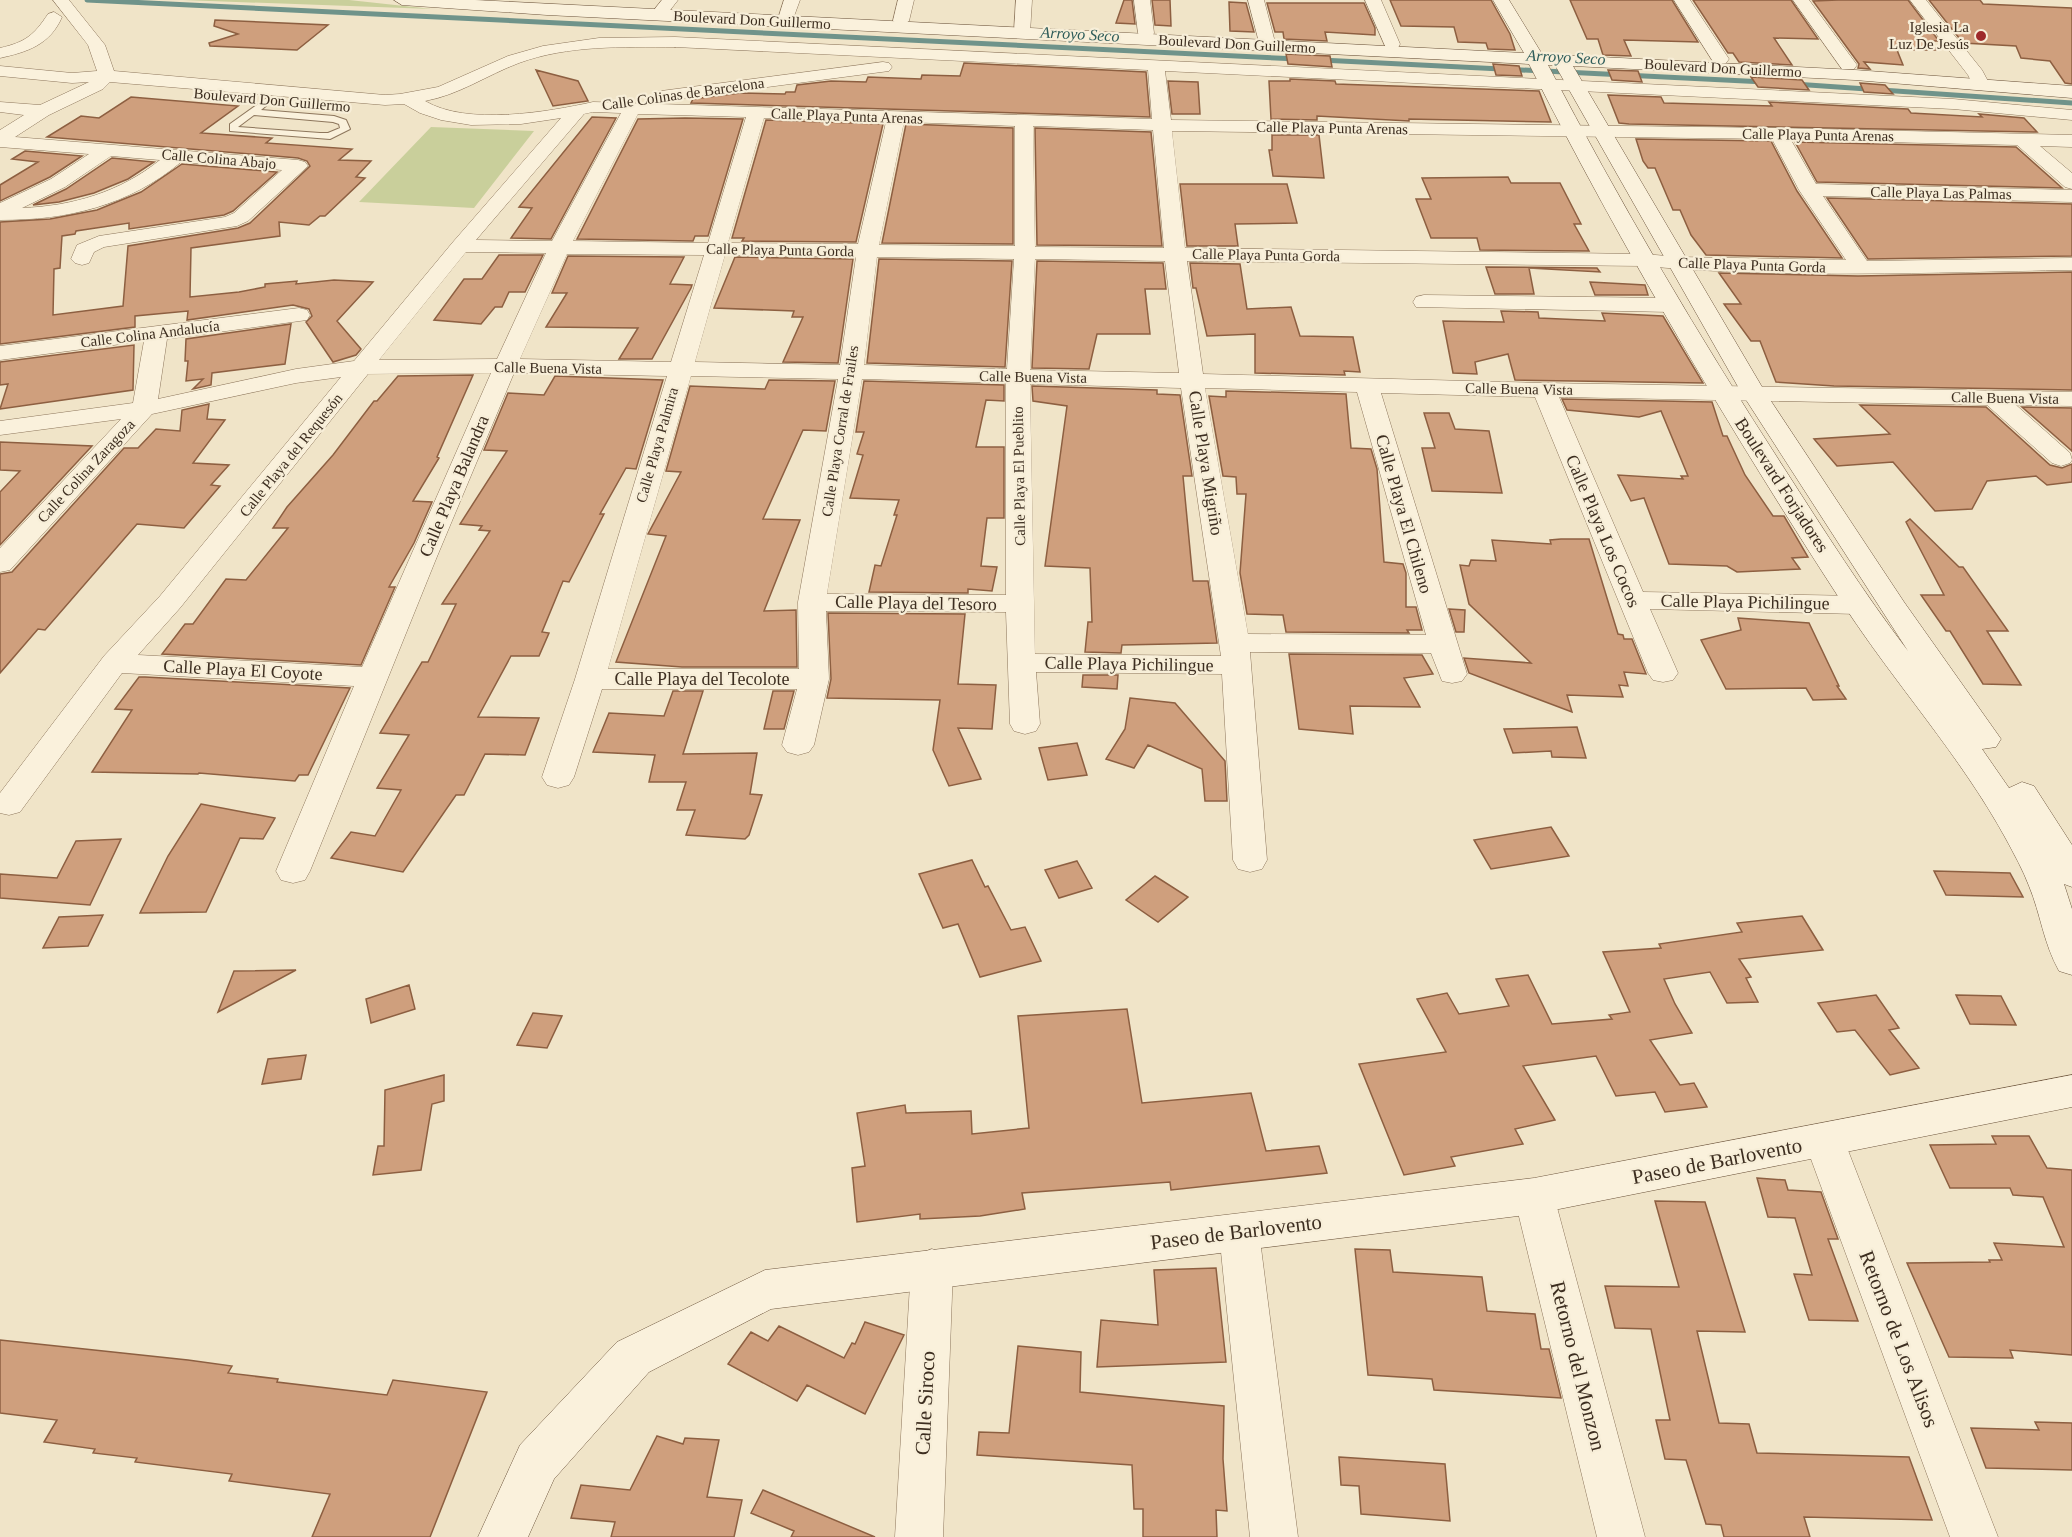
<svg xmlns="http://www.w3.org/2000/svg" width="2072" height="1537" viewBox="0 0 2072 1537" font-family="'Times New Roman',serif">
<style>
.green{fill:#c9cf9b}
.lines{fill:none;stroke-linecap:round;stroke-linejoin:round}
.stream{stroke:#6f938a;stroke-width:5}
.building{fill:#cf9f7d;stroke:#8d5f41;stroke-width:1.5}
.lane-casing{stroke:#8d765c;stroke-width:2}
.street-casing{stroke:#8d765c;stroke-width:1}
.secondary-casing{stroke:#6f573f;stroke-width:1}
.lane{fill:#faf1dc;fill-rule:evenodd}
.street{fill:#faf1dc;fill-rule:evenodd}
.secondary{fill:#faf1dc;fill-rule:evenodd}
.poi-dot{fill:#9e2a2b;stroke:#f7eed8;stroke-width:2}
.labels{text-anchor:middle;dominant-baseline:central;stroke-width:4.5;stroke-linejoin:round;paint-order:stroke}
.far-street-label{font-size:15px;fill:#3d2e20;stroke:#f7eed8}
.far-poi-label{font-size:15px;fill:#3d2e20;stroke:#f7eed8;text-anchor:end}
.far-water-label{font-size:16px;font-style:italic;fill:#2f5d5a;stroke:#f7eed8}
.street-label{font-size:18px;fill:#3d2e20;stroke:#f7eed8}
.near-street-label{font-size:21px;fill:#3d2e20;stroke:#f7eed8}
</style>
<rect width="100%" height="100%" fill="#f0e4c8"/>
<!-- green -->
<path class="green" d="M183 0H349L432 9Z
M431 127 534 131 474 208 359 202Z"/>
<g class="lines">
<!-- stream -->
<path class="stream" d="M87 0 1298 59
M1321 60 1765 82
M1794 84 2072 103"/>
</g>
<!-- building -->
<path class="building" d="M1124 0H1132L1135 24 1116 23Z
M1152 0H1170L1171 26 1155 25Z
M1390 0H1491L1510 34 1515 50 1488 49 1486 43 1458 42 1454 27 1401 26Z
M1570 0H1672L1698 42 1624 40 1631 56 1603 55 1598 39H1587Z
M1693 0H1791L1818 39 1774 38 1792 65 1739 62 1733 53H1728Z
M1838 0H1908L1939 41H1928L1937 50H1897L1903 65 1864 62 1870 69 1858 68 1859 64 1813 1Z
M1929 0H1980L1983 4 2072 8V84L2065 83 2050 61 2021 58 2016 46 1963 43Z
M1229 2 1246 3 1254 32 1230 31Z
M1267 3H1364L1375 28V35L1325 32 1327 41 1284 39 1283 32H1275Z
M215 20 328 25 297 50 210 46 209 43 238 34 214 26Z
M1286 54 1330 56 1332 67 1288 64Z
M964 63 1146 72 1150 117 691 103 693 99 740 93 785 94 786 92H795L797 85 831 81 866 82 868 77 921 79 922 75 960 76Z
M1493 64 1519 66 1522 76 1496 75Z
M536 70 578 81 588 101 553 106Z
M1608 70 1638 71 1642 82 1612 80Z
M1751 77 1802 80 1809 90 1758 87Z
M1290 79 1335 81 1336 84 1539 91 1551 122 1409 119V121L1317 116V120L1271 119 1269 81H1290Z
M1168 81 1198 82 1200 114H1172Z
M1860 83 1885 85 1893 94 1864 92Z
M1608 95 1661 97 1664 103 1772 106 1769 102 1908 109 1911 113 1982 117 1979 114 2024 118 2037 132 1629 124 1619 123Z
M131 97 238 106 201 133 272 138 266 143 352 149 339 160 371 161 356 177 365 178 325 216H320L309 225 279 222 280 236 191 248 190 297 239 292 265 287V284L297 281 296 284 334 280 373 282 337 321 361 349 356 355 333 362 306 322 312 316 309 309 293 305 187 320 188 311 135 316V327L0 344V222L50 219 97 210 141 192 182 164 277 172 233 211 224 215 129 229V223L76 231 75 234 62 236 60 268 54 269 53 315 123 306 128 246 238 228 250 223 310 166 307 161 298 158 47 137 81 116 99 118Z
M592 117 616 118 551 239 511 238 532 208 519 207Z
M685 118 743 119 708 236H695L693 241 577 239 638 119Z
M766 120 883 124 856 242 742 241 744 238H732Z
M906 124 1013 128V244L882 243Z
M1035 128 1151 132 1162 246 1037 245Z
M1272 135H1319L1324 178 1273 176 1269 150H1272Z
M1636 139 1771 141 1797 191 1842 258 1706 255 1691 235 1680 210H1673L1655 168H1648L1643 161Z
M1795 142 2016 147 2062 188 1817 182Z
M25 151 82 156 50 177 0 201V185L38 162 12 159Z
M112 158 154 162 128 179 94 193 59 202 33 205 66 189Z
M1508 177 1511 183H1560L1581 224H1574L1589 251 1480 250 1477 238H1431L1416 199H1431L1422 178Z
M1180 184H1287L1297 223 1235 224 1238 246H1187Z
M1827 198 2072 204V256L1868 259Z
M499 255H543L525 292H509L502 307H495L481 324 434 320 464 279H482Z
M568 256 684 257 670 284 692 285 691 288 652 359H619L638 328 546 327 567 293H552Z
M735 257 853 259 838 363 783 362 803 317H792L794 311 714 308Z
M879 259 1012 261 1005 367 867 363Z
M1037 261 1163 263 1166 289H1145L1150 334H1097L1089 369 1032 368Z
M1190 263 1240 264 1247 309 1291 307 1300 336 1353 337 1360 372 1344 371 1345 375 1255 373V334L1207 336 1196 288H1193Z
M1486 267 1597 268 1600 272 1529 268 1534 294H1495Z
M2072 272V390L1834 386 1776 382 1760 341H1751L1724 304H1741L1719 273 1858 276Z
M1590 282 1645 285 1648 295H1595Z
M1501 311 1538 312 1539 318 1605 321 1602 313 1663 316 1703 383 1515 380 1508 354 1475 362 1477 374 1453 373 1443 321 1504 322Z
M291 324 285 364 212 373 211 385 193 389 203 379 186 381 188 361H185L186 339Z
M134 345 133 390 0 409 8 384 0 385V362Z
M473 375 437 457 439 458 413 501 432 502 414 543 389 587H395L361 665 162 654 185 624H193L226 579 246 580 288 528H273L287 507 333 455 374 401H377L398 376Z
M555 376 663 380 636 469 626 468 600 514H604L569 582 563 581 542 632 549 633 539 656H511L478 717 539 718 525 755 485 754 464 795H456L403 872 331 858 351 832 375 836 401 790 377 788 409 735 380 733 422 662H428L456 604H442L490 531 479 530 482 526 460 524 507 451 484 450 508 393 544 395Z
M769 380 835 381 826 431 803 430 763 519 800 520 764 611 796 610 797 667H682L616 662 666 536 648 534 681 472 666 471 690 386 765 389Z
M864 381 1004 385V401L986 400 976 447H1004V518H987L981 566 997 567 992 591 968 589V593L869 592 875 565 881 566 897 515H894L899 500 850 498 863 455 857 454 864 432H856Z
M1032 386 1157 390V394L1180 395 1192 476H1183L1193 581H1208L1217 643 1122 645 1121 653 1085 652 1088 622H1092L1090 568 1045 566 1067 406 1033 401Z
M1226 391 1346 394 1351 448 1371 449 1377 469 1384 562 1403 564 1406 573V607H1416L1422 630H1407L1409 633 1286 632 1283 615 1247 614 1240 573 1246 494H1237L1236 477 1223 476 1209 396 1226 397Z
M1562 399 1712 402 1723 436H1727L1745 475 1773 516H1784L1808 557 1792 558 1800 569 1737 572 1727 566 1669 564 1644 498 1631 501 1618 475 1683 479 1681 476H1688L1661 411 1639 417 1567 410Z
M209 404 207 419 225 420 193 463 229 465 211 485 220 486 184 528 137 524 45 630 38 629 0 673V574L12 572 124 448H138L156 429 180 431 182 410Z
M1860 405 1986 407 2050 465 2062 468 2072 464V482L2047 485 2036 476 1987 481 1972 509 1935 511 1893 462 1837 466 1814 439 1890 434Z
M2022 407 2072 408V452V451Z
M1424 413H1449L1455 429 1489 431 1502 493 1432 491 1422 448H1435Z
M0 442 92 446 0 545V492L20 471 0 470Z
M1910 519 1959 567H1963L2008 631H1987L2021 685 1983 684 1950 631H1946L1921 595H1944L1906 522Z
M1561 539H1589L1618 634 1623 635 1624 639H1632L1646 674 1624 672 1628 686 1619 685 1623 697 1567 695 1572 712 1469 673 1464 658 1531 663 1469 604 1460 565 1469 566 1471 560 1496 561 1492 540 1551 544 1550 540Z
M1449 609 1465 610 1464 632H1456Z
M828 613 965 614 958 684 996 685 992 729 958 728 981 779 949 786 933 750 940 700 827 698 831 679Z
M1738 618 1809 623 1839 686H1837L1846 699 1813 700 1806 688 1726 689 1701 640 1741 630Z
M1289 654 1422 655 1433 674 1404 678 1420 707 1350 706 1353 734 1299 729Z
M1083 675H1118L1117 689 1082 687Z
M139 677H145L350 688 308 775H299L295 781 199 773 198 774 92 772 132 710 115 709Z
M673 691H703L683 754 757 753 750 794 762 795 749 835 745 839 686 835 695 810H677L686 782H649L655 755 593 752 609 713 664 716Z
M773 691H794L784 729H764Z
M1130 698 1175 703 1225 761 1227 801H1205L1202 769 1148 745 1134 768 1106 759 1125 729Z
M1577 727 1586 758 1552 757 1551 751 1513 753 1504 729Z
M1077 743 1087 775 1048 780 1039 748Z
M201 804 275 818 263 839 240 838 206 912 140 913 168 856Z
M1551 827 1569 856 1491 869 1474 840Z
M121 839 90 905 0 898V874L57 878 76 841Z
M972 860 985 887 988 886 1011 930 1025 927 1041 961 980 977 958 924 943 928 919 874Z
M1077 861 1092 888 1059 898 1045 870Z
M1934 871 2010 873 2023 897 1946 895Z
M1155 876 1188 897 1158 922 1126 900Z
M103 915 88 946 43 948 59 917Z
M1802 916 1823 950 1739 959 1751 977 1746 978 1758 1002 1727 1003 1710 972 1664 979 1675 1004 1692 1033 1650 1040 1680 1085 1694 1083 1707 1107 1665 1112 1655 1092 1616 1096 1596 1056 1523 1066 1555 1120 1515 1129 1523 1144 1451 1157 1455 1166 1404 1175 1359 1064 1446 1052 1417 999 1447 993 1459 1014 1509 1006 1496 979 1528 975 1552 1024 1612 1019 1609 1015 1630 1012 1603 952 1661 948 1659 944 1742 932 1737 923Z
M296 970 218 1012 234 971Z
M409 985 415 1009 371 1023 366 999Z
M1876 995 1899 1028 1889 1030 1919 1068 1890 1075 1855 1030 1837 1032 1818 1003Z
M1956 995 2001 996 2016 1025 1970 1024Z
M1127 1009 1142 1103 1251 1093 1266 1151 1319 1146 1327 1173 1171 1190 1170 1182 1022 1193 1025 1209 980 1216 920 1219V1214L857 1222 852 1168 865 1166 857 1113 905 1105 906 1113 971 1111 972 1134 1029 1128 1018 1016Z
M533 1013 562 1016 547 1048 517 1045Z
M306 1055 301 1079 262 1084 268 1059Z
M444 1075V1101L432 1104 421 1170 373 1175 378 1146H384L385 1090Z
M1992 1136H2029L2047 1168 2072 1170V1355L2010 1350 2013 1358 1949 1357 1907 1263 1990 1262 1989 1260H2002L1994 1243 2064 1247 2043 1197 2013 1195 2010 1188H1950L1930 1145 1996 1144Z
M1757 1178 1785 1180 1788 1190 1821 1192 1838 1239H1828L1858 1321 1809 1320 1794 1274 1812 1275 1795 1218 1768 1217Z
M1655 1201 1705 1202 1745 1332 1697 1331 1719 1423 1749 1424 1757 1453 1909 1457 1932 1520 1804 1517 1810 1537H1724L1721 1525 1706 1524 1686 1460 1665 1459 1656 1420H1670L1651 1329 1615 1328 1605 1286 1679 1287Z
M1355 1249 1390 1250 1393 1272 1482 1277 1487 1311 1535 1314 1541 1349H1549L1561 1398 1434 1390 1432 1379 1368 1375Z
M1216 1268 1226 1362 1097 1367 1101 1320 1158 1325 1154 1270Z
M865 1322 904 1335 865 1414 807 1385 797 1401 728 1364 751 1332 768 1341 779 1326 844 1358 852 1343 855 1344Z
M0 1340 188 1360 232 1366 228 1373 278 1379 277 1382 387 1395 393 1380 487 1392 430 1537H312L330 1494 229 1481 232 1474 135 1462 137 1458 93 1453 95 1449 44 1442 57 1420 0 1413Z
M1018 1346 1081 1352 1080 1392 1224 1406 1223 1459 1227 1511 1216 1510 1217 1537H1143V1509H1134L1132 1465 977 1455 979 1432 1009 1433Z
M2035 1422 2072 1423V1470L1986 1468 1971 1428 2039 1430Z
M657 1436 683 1444 685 1438 719 1440 707 1497 742 1500 734 1537H611L615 1522 571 1518 581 1485 630 1490Z
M1339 1457 1445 1464 1450 1521 1361 1514 1359 1486 1341 1485Z
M763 1490 875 1537H791L794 1531 751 1513Z"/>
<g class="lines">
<defs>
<path id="lane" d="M268 97 273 100 261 110 334 116 346 120 350 129 330 139 230 131V124ZM254 115 333 122 339 124 340 128 328 133H320L238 127Z"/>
<path id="street" d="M53 0H69L105 45 114 71 385 95 400 94 438 87 508 56 543 46 599 38 675 37 1953 99 2072 110V120L1953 109 1165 71 1171 120 1778 128 2072 135V147L2040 146 2072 173V189L2065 187 2017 145 1791 140 1816 184 2072 190V202L1823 196 1867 261 2072 258V270C1930 272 1786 279 1644 266L1187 261 1203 374 1544 383 2072 392V406L2016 405 2070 453 2072 460 2070 463 2061 466 2052 463 1987 405 1559 397 1643 592 1858 596 1868 599 1872 605 1868 611 1858 614 1650 609 1678 673 1673 680 1663 682 1653 680 1648 673 1535 397 1381 393 1467 674 1462 681 1452 683 1442 681 1431 653 1250 652 1267 860 1262 869 1250 872 1238 869 1233 860 1222 674 1036 672 1040 724 1036 731 1025 734 1014 731 1010 724 1006 612 826 611 829 679 814 745 809 752 798 755 787 752 782 745 797 689H602L574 777 569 785 558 788 547 785 542 777 575 679 667 376 514 373 436 559 310 871 305 880 293 883 281 880 276 871 354 686 122 673 20 812 9 815 0 813V793L104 656 160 596 341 377 296 383 152 414 10 570 0 572V548L121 419 0 435V421L133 403 144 341 0 360V346L299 308 307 310 310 315 307 320 167 339 158 399 296 369 354 361 453 242 561 118 521 124 471 125 441 120 420 113 404 104 385 105 110 82 103 89 49 115 15 137 298 160 305 162 308 166 248 221 237 226 104 247 94 252 89 263 82 265 75 263 71 259 77 245 99 236 225 217 234 213 282 170 181 162C128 206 68 220 0 220V203L51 179 89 154 0 147V130L24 115 0 112V102L40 105 89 82 72 83 0 76V66L72 73 97 71 88 45ZM675 47 1148 70 1152 119 593 102C548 112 467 126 425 101 459 95 487 75 519 63 568 45 623 47 675 47ZM593 112 621 113 552 241 476 240 584 114ZM638 114 746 117 708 243 573 241ZM764 118 886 122 858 244 728 243ZM904 122 1015 126V246L879 245ZM1033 126 1153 130 1164 248 1035 247ZM1172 131 1772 139 1799 190 1846 260 1678 257 1644 254 1185 248ZM111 156 160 160C120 192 73 206 22 208L65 187ZM466 252 546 253 497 359 379 360ZM567 254 704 255 671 362 520 359ZM725 255 856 257 840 365 695 362ZM877 257 1014 259 1007 369 864 365ZM1035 259 1165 261 1179 373 1030 370ZM491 373 362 667 138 655 180 608 368 374ZM691 376 838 379 798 602 799 669H608ZM862 379 1006 383V595L827 594ZM1030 384 1181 388 1221 656 1035 654ZM1205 388 1357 392 1426 635 1248 634Z
M662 0H678L664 18H652L650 15Z
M784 0H800L793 19 787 21 779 16Z
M898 0H914L909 21 901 26 893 21Z
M1016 0H1032L1030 33 1022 38 1014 33Z
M1134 0H1150L1154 33 1152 37H1140L1138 33Z
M1248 0H1264L1276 46 1274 50H1262L1260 46Z
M1365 0H1381L1400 44 1398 48H1386Z
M1674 0H1690L1729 59 1726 63H1714Z
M1793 0H1809L1857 65 1854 69H1842Z
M1910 0H1926L1982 70 1989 83 1986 87H1974L1968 75Z
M54 12 62 17C50 45 27 52 0 58V48C26 42 34 35 48 14Z
M883 62 889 63 892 67 889 71 661 101 655 100 652 96 655 92 661 91Z
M1424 295 1671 298 1679 300 1682 305 1679 310 1671 312 1416 307 1413 302 1416 297Z
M1824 1123 1838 1128 1844 1140 1998 1537H1950L1804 1140 1810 1128Z
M1534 1179 1548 1184 1554 1196 1645 1537H1597L1514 1196 1520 1184Z
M1239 1214 1253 1219 1259 1232 1298 1537H1250L1219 1232 1225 1219Z
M932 1249 947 1255 953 1268 943 1537H895L911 1268 917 1255Z"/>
<path id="secondary" d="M394 0H475L1524 53 1493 0H1509L1542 54 1855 70 2072 86V98L1855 80 1573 66 1765 392 1904 602 2001 739 1996 747 1982 749 2009 788 2022 782 2034 786 2072 845V887L2064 884 2072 909V975L2059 971C2043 942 2041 915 2029 886 2023 870 2014 854 2006 839 1960 755 1895 684 1843 604 1730 430 1623 250 1529 64L547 15 402 5ZM1548 65H1555L1741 392 1908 651C1863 592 1824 530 1784 468 1699 337 1620 203 1548 65Z
M2072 1075V1107L1534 1214 771 1309 649 1372 554 1479 528 1537H478L520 1445 617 1342 765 1270 1534 1178Z"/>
</defs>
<!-- lane casing -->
<use href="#lane" class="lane-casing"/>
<!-- street casing -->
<use href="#street" class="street-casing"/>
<!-- secondary casing -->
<use href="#secondary" class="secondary-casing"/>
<!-- lane -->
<use href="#lane" class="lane"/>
<!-- street -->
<use href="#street" class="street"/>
<!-- secondary -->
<use href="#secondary" class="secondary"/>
</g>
<!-- markers -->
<circle class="poi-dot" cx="1981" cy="36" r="6"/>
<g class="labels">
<!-- far-street labels -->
<g class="far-street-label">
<text transform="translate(752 20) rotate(3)">Boulevard Don Guillermo</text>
<text transform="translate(1237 44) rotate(3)">Boulevard Don Guillermo</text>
<text transform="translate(1723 68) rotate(3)">Boulevard Don Guillermo</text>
<text transform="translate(683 94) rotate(-8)">Calle Colinas de Barcelona</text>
<text transform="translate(272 100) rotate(5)">Boulevard Don Guillermo</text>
<text transform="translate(847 116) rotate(2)">Calle Playa Punta Arenas</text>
<text transform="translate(1332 128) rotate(1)">Calle Playa Punta Arenas</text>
<text transform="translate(1818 135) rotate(1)">Calle Playa Punta Arenas</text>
<text transform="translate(219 159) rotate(5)">Calle Colina Abajo</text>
<text transform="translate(1941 193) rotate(1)">Calle Playa Las Palmas</text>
<text transform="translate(780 250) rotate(1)">Calle Playa Punta Gorda</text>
<text transform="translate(1266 255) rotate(1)">Calle Playa Punta Gorda</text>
<text transform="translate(1752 265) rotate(2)">Calle Playa Punta Gorda</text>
<text transform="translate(150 334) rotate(-7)">Calle Colina Andalucía</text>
<text transform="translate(548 368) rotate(1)">Calle Buena Vista</text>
<text transform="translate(1033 377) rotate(1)">Calle Buena Vista</text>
<text transform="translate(1519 389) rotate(1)">Calle Buena Vista</text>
<text transform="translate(2005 398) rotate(1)">Calle Buena Vista</text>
<text transform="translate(840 431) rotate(-81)">Calle Playa Corral de Frailes</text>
<text transform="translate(657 445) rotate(-74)">Calle Playa Palmira</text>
<text transform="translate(291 455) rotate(-51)">Calle Playa del Requesón</text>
<text transform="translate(86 471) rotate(-47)">Calle Colina Zaragoza</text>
<text transform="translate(1019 476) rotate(-91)">Calle Playa El Pueblito</text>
</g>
<!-- far-poi labels -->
<g class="far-poi-label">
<text x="1969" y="27">Iglesia La<tspan x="1969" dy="17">Luz De Jesús</tspan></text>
</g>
<!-- far-water labels -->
<g class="far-water-label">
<text transform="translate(1080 34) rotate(3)">Arroyo Seco</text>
<text transform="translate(1566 57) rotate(3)">Arroyo Seco</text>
</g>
<!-- street labels -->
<g class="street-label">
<text transform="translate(1206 463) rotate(81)">Calle Playa Migriño</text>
<text transform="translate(1782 485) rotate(57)">Boulevard Forjadores</text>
<text transform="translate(454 486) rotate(-67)">Calle Playa Balandra</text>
<text transform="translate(1404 514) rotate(74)">Calle Playa El Chileno</text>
<text transform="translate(1603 531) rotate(67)">Calle Playa Los Cocos</text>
<text transform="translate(1745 602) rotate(1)">Calle Playa Pichilingue</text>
<text transform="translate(916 603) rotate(1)">Calle Playa del Tesoro</text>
<text transform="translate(1129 664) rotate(1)">Calle Playa Pichilingue</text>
<text transform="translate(243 670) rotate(3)">Calle Playa El Coyote</text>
<text x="702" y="679">Calle Playa del Tecolote</text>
</g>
<!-- near-street labels -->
<g class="near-street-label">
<text transform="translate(1717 1161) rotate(-11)">Paseo de Barlovento</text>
<text transform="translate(1236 1232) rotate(-7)">Paseo de Barlovento</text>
<text transform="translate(1899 1339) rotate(69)">Retorno de Los Alisos</text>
<text transform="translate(1578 1366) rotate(76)">Retorno del Monzon</text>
<text transform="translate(925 1403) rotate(-87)">Calle Siroco</text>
</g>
</g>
</svg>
